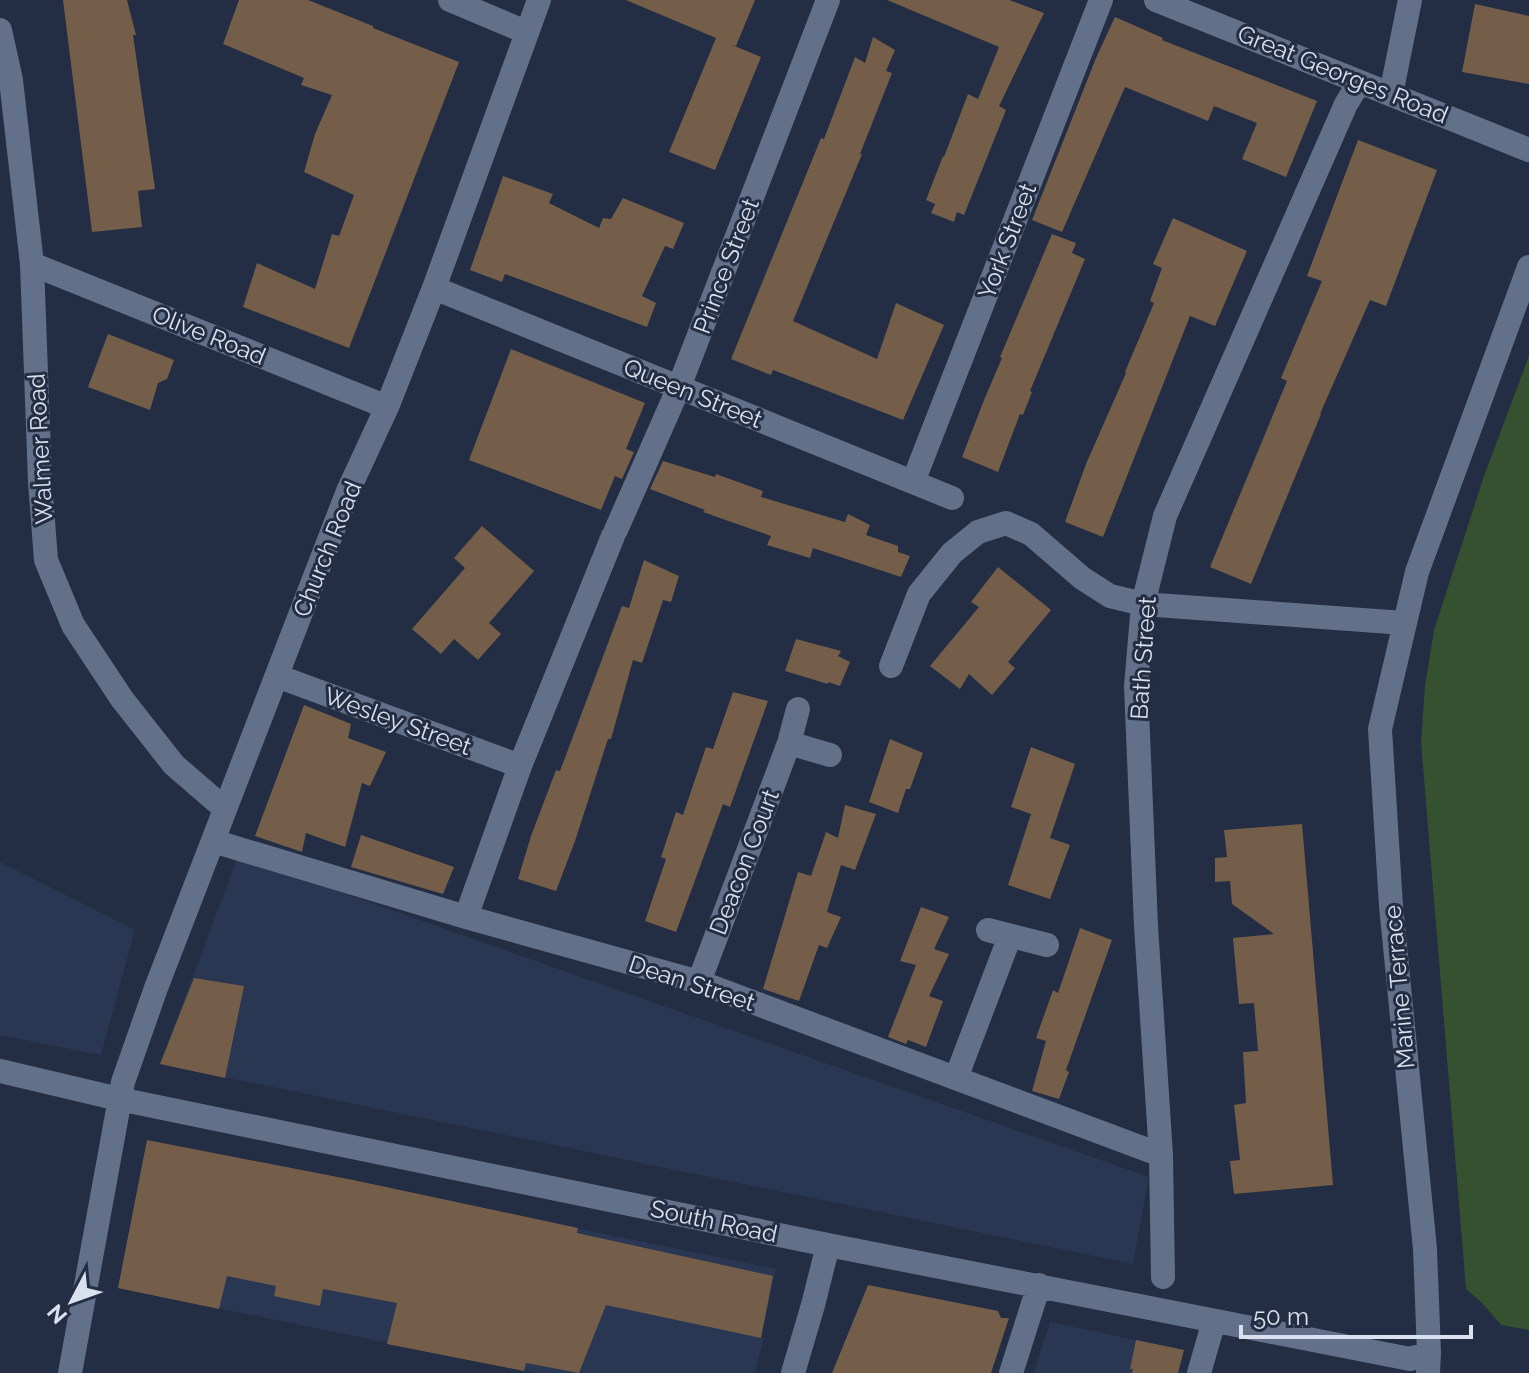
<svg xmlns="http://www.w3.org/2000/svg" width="1529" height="1373" viewBox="0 0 1529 1373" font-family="Raleway,sans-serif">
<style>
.built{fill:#2a3753}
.green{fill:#35512f}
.building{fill:#745e49}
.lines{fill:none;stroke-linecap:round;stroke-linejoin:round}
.minor{stroke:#637089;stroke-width:24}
.labels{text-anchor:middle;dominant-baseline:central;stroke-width:6;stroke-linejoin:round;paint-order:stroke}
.street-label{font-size:24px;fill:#d9e0ee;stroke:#232d43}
</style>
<rect width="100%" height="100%" fill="#232d43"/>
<!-- built -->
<path class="built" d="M238 856 1149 1177 1133 1264 160 1064Z
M0 862 135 930 101 1055 0 1035Z
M146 1145 488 1210 776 1269 761 1337 764 1338 755 1373H537L118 1288Z
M1050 1322 1184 1350 1178 1373H1034Z"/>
<!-- green -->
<path class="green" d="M1529 356V1330L1501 1325 1482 1303 1466 1289 1421 742 1425 686 1434 630 1484 476Z"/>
<!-- building -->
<path class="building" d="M63 0H127L136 35H133L155 189 138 191 142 227 92 232Z
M239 0H308L373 26V28L459 62 349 348 243 307 257 263 315 289 332 234 339 236 354 195 304 172 315 134 332 95 301 85 304 78 223 44Z
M626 0H755L736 46 730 44 761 57 715 170 669 152 716 38Z
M887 0H1009L1044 13 999 106 1006 110 964 215 957 212 954 222 931 213 935 204 926 200 943 156 944 157 968 94 978 99 999 47Z
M1475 4 1529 16V84L1462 72Z
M1115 17 1163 38 1162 40 1317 101 1286 177 1242 159 1257 123 1214 106 1208 121 1125 87 1062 232 1032 220 1096 58Z
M873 37 895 50 886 71 892 73 860 154H862L793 321 877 359 896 303 944 325 903 420 773 370 771 375 731 359 821 138 824 139 855 57 865 63Z
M1358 140 1437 170 1386 306 1370 300 1320 414H1321L1251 584 1210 567 1287 381 1281 378 1322 281 1307 276Z
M503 176 553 194 549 203 599 228 603 218 611 219 623 198 684 223 673 249 665 246 642 296 656 303 647 327 505 274 502 282 470 270Z
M1173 218 1247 251 1215 326 1190 316 1103 537 1065 522 1086 464 1126 373 1125 372 1154 303 1150 301 1162 268 1153 264Z
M1052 234 1076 243 1072 253 1085 259 1030 391 1032 392 1023 415 1020 414 998 472 962 457 984 400 1002 358 1000 357Z
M108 334 174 360 167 379 158 383 150 410 88 387Z
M511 349 645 403 626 449 634 452 622 479 615 476 601 510 469 460Z
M663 461 715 477 716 474 763 491 761 497 845 522 848 514 870 525 866 535 898 546V552L910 556 901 577 813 548 810 558 767 545 771 536 703 512 705 510 650 489Z
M482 526 534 571 489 623 501 634 478 660 454 639 441 654 412 629 465 568 454 558Z
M644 560 679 576 671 602 663 600 642 663 633 660 611 739H608L575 841 556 891 518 879 531 836 556 770 560 771 622 606 629 608Z
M998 567 1051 610 1008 662 1015 668 992 695 969 674 960 689 930 666 979 607 971 602Z
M796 639 841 651 838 656 850 662 840 686 828 682V684L785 671Z
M733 692 768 701 730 807 723 804 676 932 645 921 666 859 661 857 676 812 683 815 706 747 713 749Z
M304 705 351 724 348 738 386 752 370 786 362 783 345 847 306 833 302 852 255 836Z
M890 739 923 753 910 789H906L898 813 869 802Z
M1031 747 1075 764 1050 838 1070 845 1050 899 1008 885 1031 814 1011 807Z
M845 805 876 814 855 870 841 865 827 912 841 917 827 948 819 945 799 1001 763 989 798 872 811 876 826 832 838 838Z
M1302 824 1333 1185 1234 1194 1230 1161 1240 1160 1234 1105 1246 1103 1243 1052 1258 1051 1254 1003 1239 1004 1233 938 1274 934 1232 904 1230 881 1215 882V858L1227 857 1224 830Z
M361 835 454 867 443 894 351 867Z
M921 907 949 917 934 949 949 954 929 996 943 1001 926 1047 908 1040 906 1044 888 1037 916 965 900 961Z
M1080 928 1112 940 1066 1070 1069 1072 1059 1099 1032 1091 1046 1041 1036 1038 1053 990 1058 993Z
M194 978 244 986 225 1078 160 1064Z
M147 1140 353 1180 578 1228 577 1233 773 1276 761 1338 606 1305 579 1373 526 1363 524 1371 387 1344 397 1303 323 1289 320 1306 274 1296 276 1286 227 1276 219 1309 118 1288Z
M868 1285 998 1311 1001 1318H1009L991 1373H832Z
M1136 1340 1184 1350 1178 1373H1132L1133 1369H1130Z"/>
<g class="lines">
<!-- minor -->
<path class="minor" d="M450 0 526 32
M1156 0 1529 150
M0 30 11 80 32 264 40 482 46 560 73 625 122 699 174 765 225 809
M1391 94 1410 0
M32 264 387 407
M434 288 952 498
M913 482 1101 0
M616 530 679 387 828 0
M891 666 919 594 952 553 978 532 1006 523 1031 534 1082 578 1110 596 1143 604 1404 623
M277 676 520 766 466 917
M789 743 830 755
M520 766 613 536
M213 841 466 917 699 982 1161 1155
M988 930 1047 945
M699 982 789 743 798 709
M0 1071 119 1099 828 1245 1410 1359 1429 1353
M956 1078 1010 936
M1163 1277 1161 1155 1146 926 1136 686 1143 604 1165 516 1346 104 1359 83
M70 1373 123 1082 156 988 348 491 387 407 434 288 539 0
M793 1373 813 1305 828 1245
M1011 1373 1039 1285
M1199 1373 1214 1321
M1428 1373 1429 1353 1425 1249 1391 906 1380 729 1417 572 1529 267"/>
</g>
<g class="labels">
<!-- street labels -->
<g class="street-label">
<text transform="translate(1343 74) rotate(22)">Great Georges Road</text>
<text transform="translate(1007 241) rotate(-69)">York Street</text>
<text transform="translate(726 266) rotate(-69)">Prince Street</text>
<text transform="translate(209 335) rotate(22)">Olive Road</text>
<text transform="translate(693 393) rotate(22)">Queen Street</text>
<text transform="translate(40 449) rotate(-93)">Walmer Road</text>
<text transform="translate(327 549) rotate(-68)">Church Road</text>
<text transform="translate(1143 658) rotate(-86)">Bath Street</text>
<text transform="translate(398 721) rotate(20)">Wesley Street</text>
<text transform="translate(744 862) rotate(-69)">Deacon Court</text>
<text transform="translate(692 983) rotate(18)">Dean Street</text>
<text transform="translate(1399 987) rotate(-95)">Marine Terrace</text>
<text transform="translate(714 1221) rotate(12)">South Road</text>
</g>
</g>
<!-- north arrow -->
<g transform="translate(72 1301) rotate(229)" stroke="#232d43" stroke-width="6" paint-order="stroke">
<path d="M0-6L14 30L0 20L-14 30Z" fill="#d9e0ee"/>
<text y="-12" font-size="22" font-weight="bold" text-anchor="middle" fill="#d9e0ee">N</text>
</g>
<!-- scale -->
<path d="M1241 1325v12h230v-12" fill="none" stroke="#d9e0ee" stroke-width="4"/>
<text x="1253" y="1325" font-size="24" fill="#d9e0ee" stroke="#232d43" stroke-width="6" paint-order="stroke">50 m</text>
</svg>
